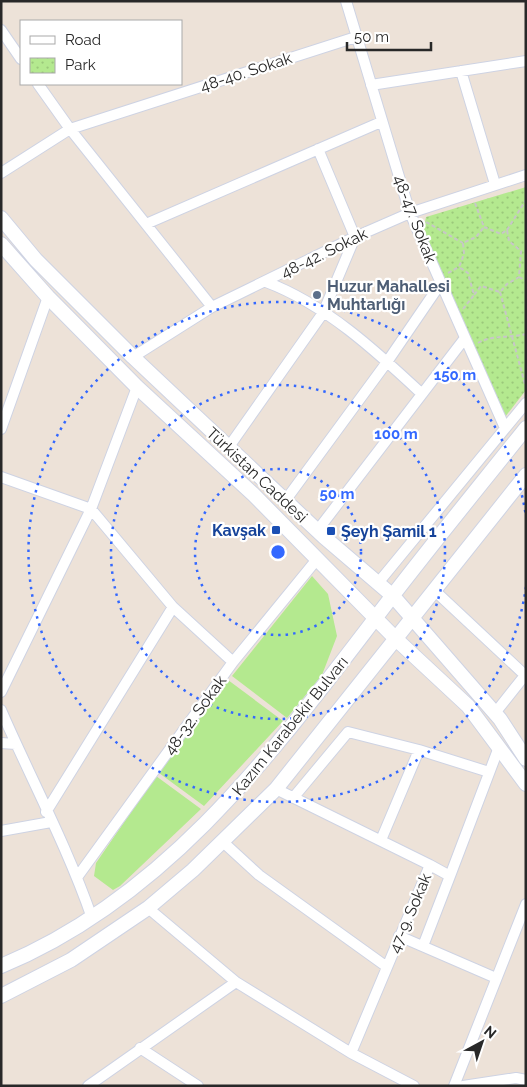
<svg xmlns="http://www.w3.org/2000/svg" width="527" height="1087" viewBox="0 0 527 1087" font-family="Raleway,sans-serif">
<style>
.grass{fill:#b4e98f}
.park{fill:url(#park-dots)}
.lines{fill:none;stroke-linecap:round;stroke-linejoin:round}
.street-casing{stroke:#ced3e3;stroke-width:12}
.secondary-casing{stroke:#ced3e3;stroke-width:16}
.path{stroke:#c7c7c7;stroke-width:2;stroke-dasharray:4 2.5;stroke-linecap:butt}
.street{stroke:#fff;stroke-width:10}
.secondary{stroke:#fff;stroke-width:14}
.ring{fill:none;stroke:#3368ff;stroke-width:2.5;stroke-dasharray:2.5 5}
.service-dot{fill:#5c6f8a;stroke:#fff;stroke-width:2}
.transit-dot{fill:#1a4fb4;stroke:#fff;stroke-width:2}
.labels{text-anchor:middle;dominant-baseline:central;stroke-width:4.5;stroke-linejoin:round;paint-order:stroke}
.street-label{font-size:16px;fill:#282828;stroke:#fff}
.service-label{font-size:16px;font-weight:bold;fill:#4e5e75;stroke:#fff;text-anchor:start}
.transit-label{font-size:16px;font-weight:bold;fill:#164399;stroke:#fff;text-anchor:end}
.centre{fill:#3368ff;stroke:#fff;stroke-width:2.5}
.ring-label{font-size:15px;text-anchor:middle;font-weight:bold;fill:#3368ff;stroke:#fff;stroke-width:4.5;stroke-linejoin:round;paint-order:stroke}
</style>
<defs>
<pattern id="park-dots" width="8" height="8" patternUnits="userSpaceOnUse" patternTransform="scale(1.25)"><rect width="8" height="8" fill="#b4e98f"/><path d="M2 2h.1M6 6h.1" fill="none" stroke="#9bc87b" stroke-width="1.8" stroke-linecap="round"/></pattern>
</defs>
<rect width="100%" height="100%" fill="#ede2d8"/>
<!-- grass -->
<path class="grass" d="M312 576 328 594 337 636 322 675 287 718 232 676Z
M228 680 283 721 204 806 159 773Z
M156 776 201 809 120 886 113 890 94 876 96 863Z"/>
<!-- park -->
<path class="park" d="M526 187V390L505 417 423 232 426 217Z"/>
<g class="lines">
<defs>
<path id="street" d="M346 1 410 213 505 428
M1 30 21 59
M461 71 495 184
M38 84 70 129 212 307
M371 85 526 61
M1 173 70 129 356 37
M146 224 381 122
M266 282C325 304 376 351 422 394
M133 357 212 307 355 237 410 213 526 175
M1 429 48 297
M228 448 323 313 355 237 318 149
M1 477 91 509 173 607 233 662
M285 501 387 362 441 283
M317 531 465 338
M378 583 526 403
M435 591 526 676
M1 692 91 509 137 387
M1 710C31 779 67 846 92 918
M495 713 526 674
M1 743 16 744
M276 789 430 865
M293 798 348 732 419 750 489 772
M46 812 173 607
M1 831 51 822
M381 840 419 750
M223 842 259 875 387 967
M78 876 233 662 318 558
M148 908 236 982 351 1053 414 1086
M399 936 496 978
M423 946 450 876
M140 1048 198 1086
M351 1053 430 865 450 876 499 747
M88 1086 236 982
M454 1086 526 904
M463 1086 516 1078 526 1080"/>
<path id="secondary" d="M1 218 36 260 133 357 324 537 393 596 500 719 526 759
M1 244 48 297 137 387 253 494 397 640 468 706 526 784
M1 966C165 898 270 756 374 620 423 555 475 492 526 428
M1 996 71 960 148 908 193 870 276 789 526 475"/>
</defs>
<!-- street casing -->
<use href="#street" class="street-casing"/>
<!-- secondary casing -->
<use href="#secondary" class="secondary-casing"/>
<!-- path -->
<path class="path" d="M475 203 484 227
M426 222 463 243
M484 227 501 234 507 230 509 241 521 251 519 277 507 284 500 292 481 286 474 295 468 273 459 267 464 254 463 243 476 237Z
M507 230 526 200
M448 273 459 267
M519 277 526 281
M500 292 526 388
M463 309 474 295
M478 343C491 335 511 338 526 334"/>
<!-- street -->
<use href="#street" class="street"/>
<!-- secondary -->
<use href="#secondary" class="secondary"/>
</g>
<!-- distance rings -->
<g class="ring">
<circle cx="278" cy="552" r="83"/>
<circle cx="278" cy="552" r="167"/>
<path d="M526 587A250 250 0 1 1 526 517"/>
</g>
<!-- markers -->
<circle class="service-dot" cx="317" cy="295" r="5"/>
<g class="transit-dot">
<rect x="271" y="525" width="10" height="10" rx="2.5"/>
<rect x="326" y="526" width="10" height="10" rx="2.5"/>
</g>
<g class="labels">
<!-- street labels -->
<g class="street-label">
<text transform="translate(246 72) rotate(-18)">48-40. Sokak</text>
<text transform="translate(415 219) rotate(69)">48-47. Sokak</text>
<text transform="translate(324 253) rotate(-26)">48-42. Sokak</text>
<text transform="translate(257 475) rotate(43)">Türkistan Caddesi</text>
<text transform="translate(195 715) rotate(-54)">48-32. Sokak</text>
<text transform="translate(290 726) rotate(-51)">Kazım Karabekir Bulvarı</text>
<text transform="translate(410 913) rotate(-67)">47-9. Sokak</text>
</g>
<!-- service labels -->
<g class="service-label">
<text x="327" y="286">Huzur Mahallesi<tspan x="327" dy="18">Muhtarlığı</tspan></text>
</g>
<!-- transit labels -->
<g class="transit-label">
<text x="266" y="530">Kavşak</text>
<text x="341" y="531" text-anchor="start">Şeyh Şamil 1</text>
</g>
</g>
<circle cx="278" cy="552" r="8" class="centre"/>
<g class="ring-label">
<text x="455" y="380">150 m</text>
<text x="396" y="439">100 m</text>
<text x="337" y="499">50 m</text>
</g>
<!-- border -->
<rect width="527" height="1087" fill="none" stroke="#282828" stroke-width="5"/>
<!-- legend -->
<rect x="20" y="20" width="162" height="65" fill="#ffffff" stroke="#a9a9a9"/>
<rect x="30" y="36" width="25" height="8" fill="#ffffff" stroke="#a9a9a9"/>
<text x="65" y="45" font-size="15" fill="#282828">Road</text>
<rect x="30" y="58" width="25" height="15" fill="url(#park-dots)" stroke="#a9a9a9"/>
<text x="65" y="70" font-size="15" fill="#282828">Park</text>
<!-- north arrow -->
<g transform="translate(482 1042) rotate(40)" stroke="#ffffff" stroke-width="4" paint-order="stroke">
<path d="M0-4L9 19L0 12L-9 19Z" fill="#282828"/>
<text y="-8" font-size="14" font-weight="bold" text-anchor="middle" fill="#282828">N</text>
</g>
<!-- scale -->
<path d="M347 42v8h84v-8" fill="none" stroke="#282828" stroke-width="2.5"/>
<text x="354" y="42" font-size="15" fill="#282828" stroke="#ffffff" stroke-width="4" paint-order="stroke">50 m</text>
</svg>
